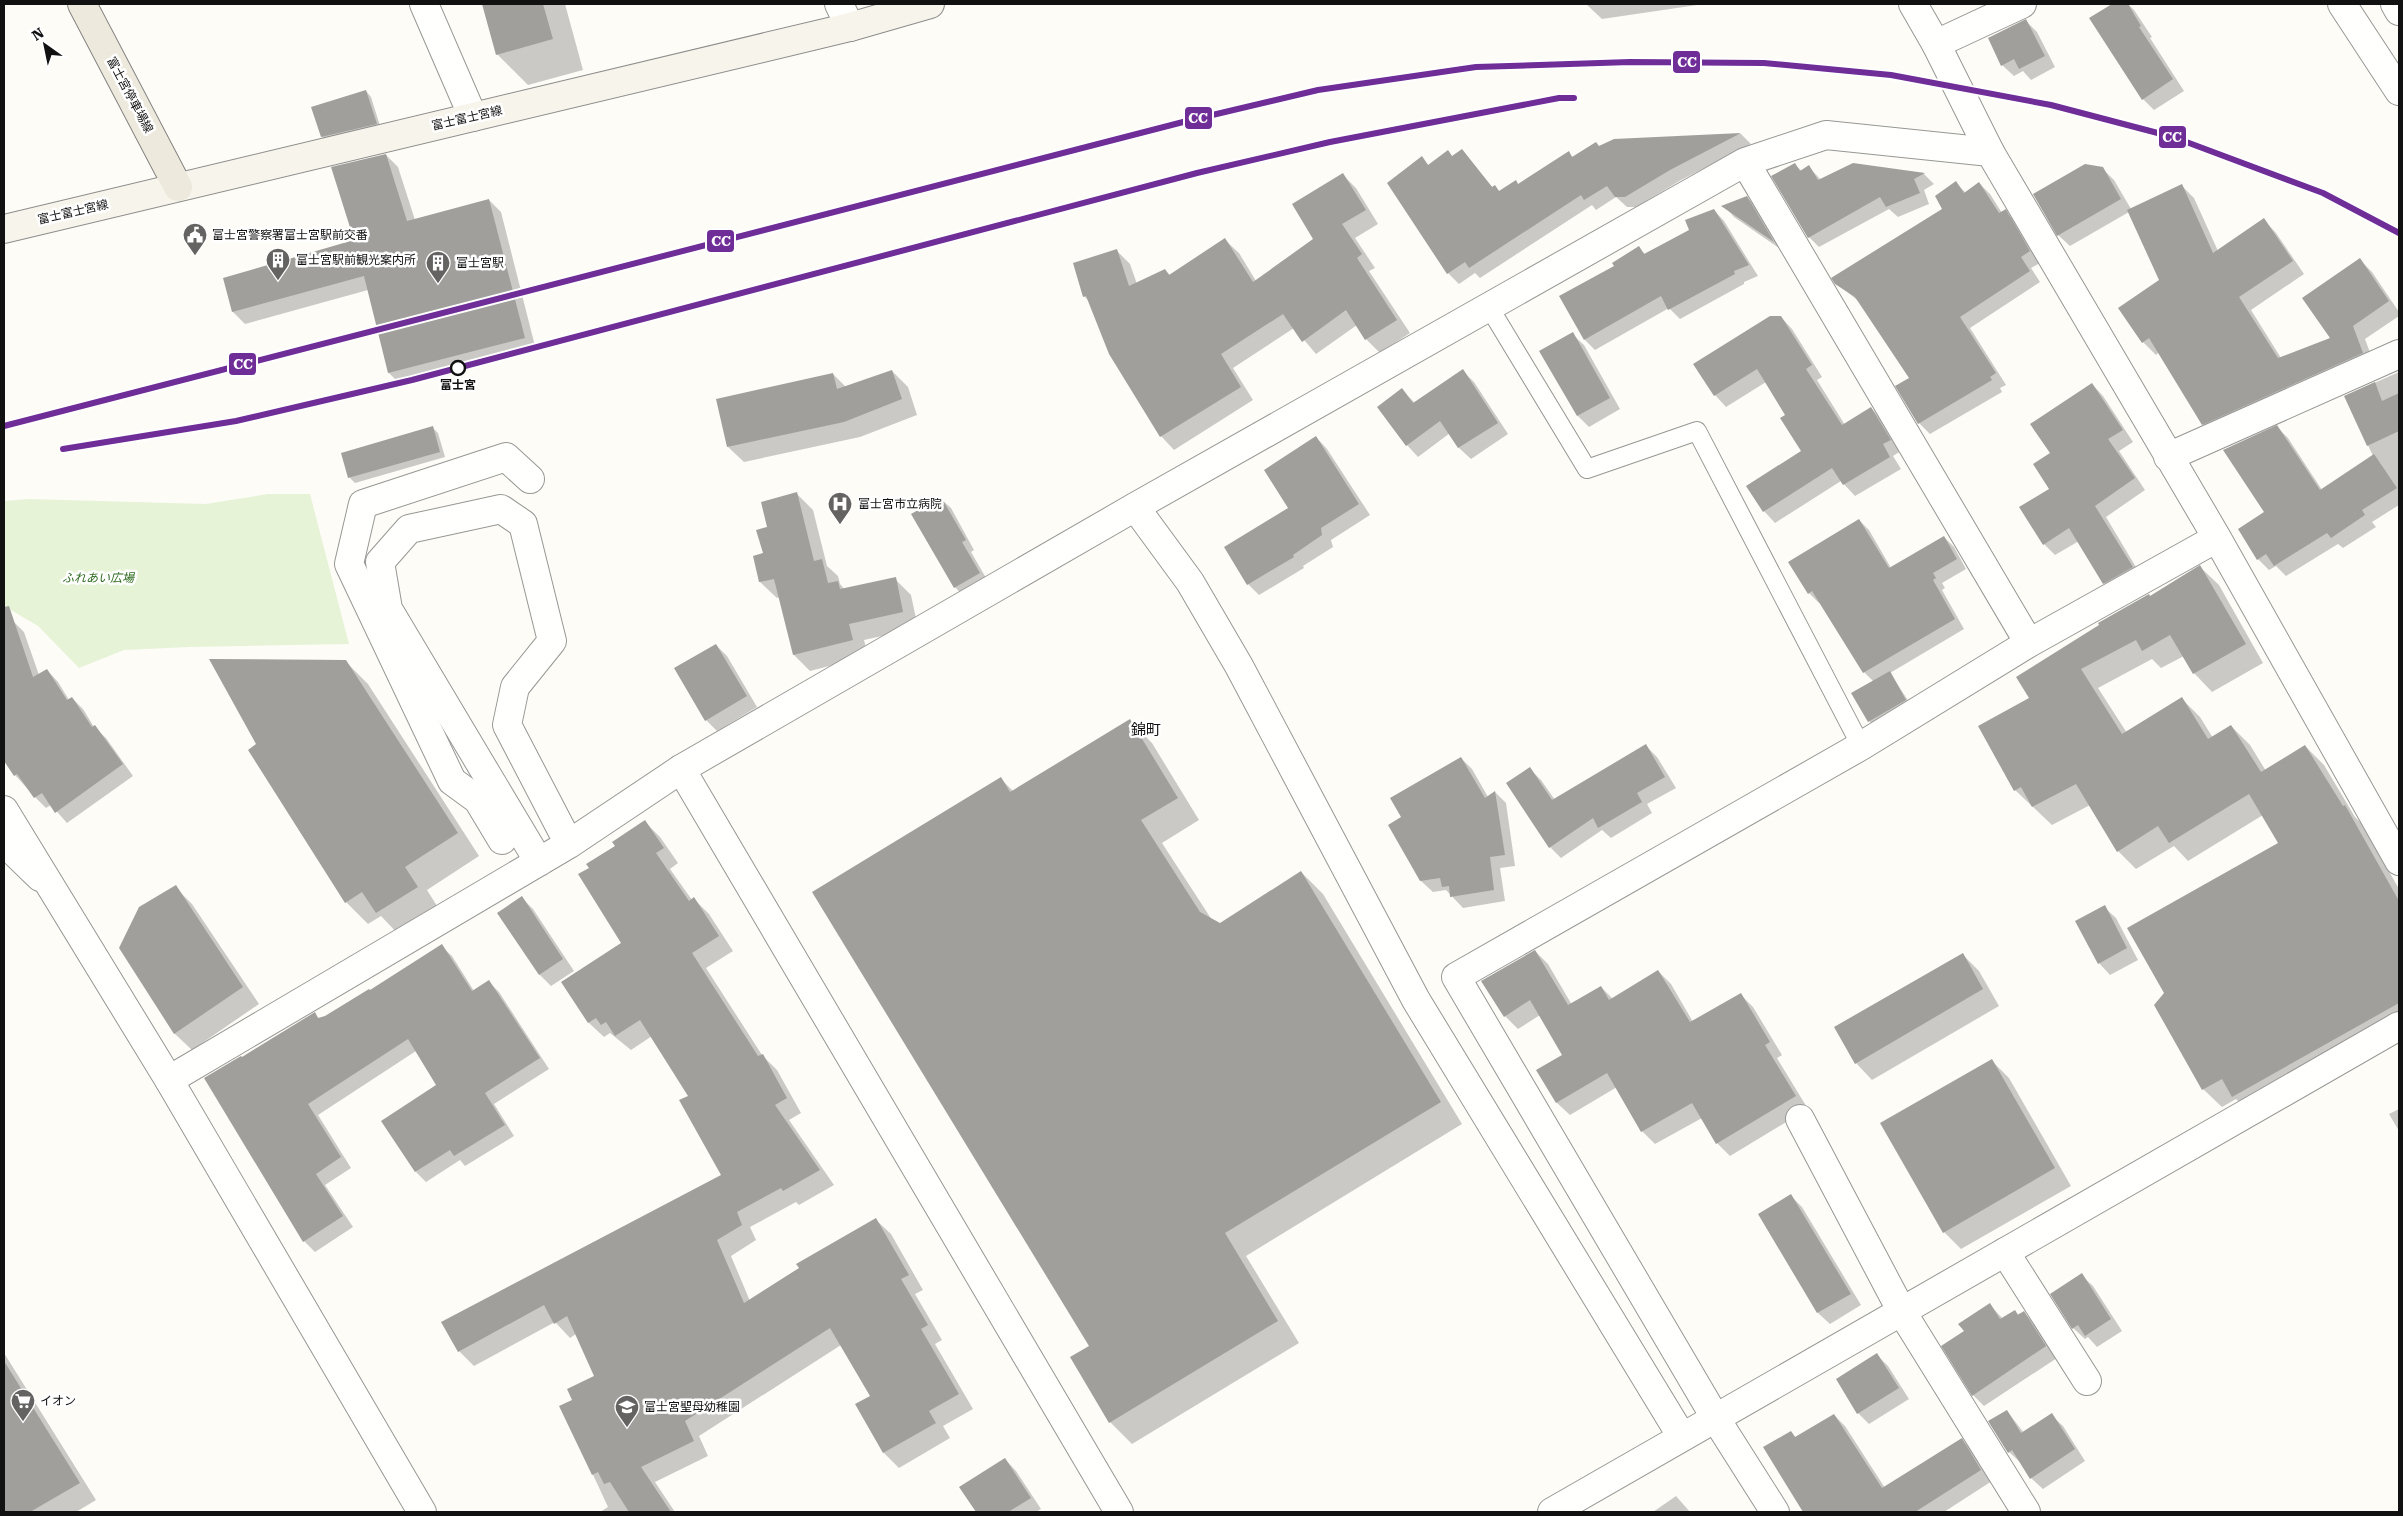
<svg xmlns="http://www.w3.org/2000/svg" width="2403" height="1516" viewBox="0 0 2403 1516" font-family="'Roboto Serif','Noto Sans JP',serif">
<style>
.green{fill:#e7f3d7}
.shadow{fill:#0003}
.building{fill:#a19f9c}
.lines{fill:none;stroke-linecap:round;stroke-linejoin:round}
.service-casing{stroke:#979795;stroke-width:20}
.pedestrian-casing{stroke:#979795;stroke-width:30}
.minor-casing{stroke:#979795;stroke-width:30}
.tertiary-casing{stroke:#979795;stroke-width:30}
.secondary-casing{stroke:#8e8d8b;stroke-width:30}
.primary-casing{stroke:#858482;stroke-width:30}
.service{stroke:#fffffe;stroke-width:18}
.pedestrian{stroke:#fffffe;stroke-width:28}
.minor{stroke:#fffffe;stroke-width:28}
.tertiary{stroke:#fffffe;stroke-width:28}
.secondary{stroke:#f6f4eb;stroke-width:28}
.primary{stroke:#ede9dc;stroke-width:28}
.rail-1-casing{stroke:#fff;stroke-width:10}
.rail-1{stroke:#6f2d98;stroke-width:6}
.stop-dot{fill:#fff;stroke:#111;stroke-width:2.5}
.labels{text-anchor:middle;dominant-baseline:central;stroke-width:5;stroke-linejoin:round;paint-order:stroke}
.street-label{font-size:12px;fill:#111;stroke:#fff}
.poi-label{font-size:12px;fill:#111;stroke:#fff;text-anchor:start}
.stop-label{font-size:12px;font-weight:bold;fill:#111;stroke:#fff}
.park-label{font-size:12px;font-style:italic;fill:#2f6b1f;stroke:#fff}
.quarter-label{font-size:15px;fill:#111;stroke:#fff}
.line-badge{stroke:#fff;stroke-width:2}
.badge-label{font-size:14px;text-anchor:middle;font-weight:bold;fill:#fff}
</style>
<rect width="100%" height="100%" fill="#fdfcf7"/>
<!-- green -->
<path class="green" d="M268 494H310L349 644 189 647 124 650 79 668 38 626 4 606V501L29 499 206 504Z"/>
<!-- shadow -->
<path class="shadow" d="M483 4H565L583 70 528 85 497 54Z
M1586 4H1704L1602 19Z
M2115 4H2128L2134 10 2152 37 2150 38 2184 91 2154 110 2143 99 2091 19Z
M2026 21 2037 32 2055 67 2031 80 2023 71 2014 76 2002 65Z
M366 91 371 97 381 129 328 142 322 137Z
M1741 134 1751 144 1681 180 1636 207H1627L1616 197 1596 210 1592 205 1480 278 1475 273 1459 284 1448 273 1422 158 1429 166 1453 157 1462 150 1493 188 1495 187 1500 192 1519 185 1568 153 1573 157 1614 140Z
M386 155 398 167 415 220 489 200 501 212 536 350 401 385 389 373 368 290 245 324 233 312 225 278 356 240Z
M1794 164 1802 171 1809 167 1821 180 1853 165 1924 174 1934 184 1924 190 1929 204 1898 217 1889 209 1819 247 1809 237Z
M2102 168 2114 180 2131 209 2182 186 2194 198 2218 251 2264 220 2276 233 2304 274 2251 310 2281 358 2332 339 2360 260 2372 272 2399 312V316L2365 339 2375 366 2216 436 2203 424 2159 352 2156 355 2143 342 2161 280 2129 212 2070 246 2058 235Z
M1343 175 1356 188 1378 224 1355 238 1375 268 1369 271 1410 333 1380 353 1366 339 1357 325 1316 354 1294 328 1233 368 1253 400 1174 450 1161 436 1089 301 1084 296 1117 251 1130 264 1137 284 1165 270 1171 276 1225 240 1239 253 1256 281 1315 239Z
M1956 183 1966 193 1979 183 1990 194 2002 213 2005 211 2016 222 2040 263 2031 268 2040 282 1970 328 2006 385 2000 388 2002 392 1930 434 1919 423 1911 378 1861 303 1836 283 1943 209Z
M1747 197 1758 209 1782 250 1734 217 1724 206Z
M1714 210 1724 221 1758 276 1744 282V284L1680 319 1669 308 1595 350 1585 340 1616 266 1639 248 1646 255 1691 230Z
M1781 317 1792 329 1822 377 1817 380 1845 425 1871 408 1882 420 1901 451 1893 456 1901 469 1855 496 1841 481 1775 523 1764 511 1802 452 1786 415 1766 382 1726 407 1715 395Z
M1572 334 1584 345 1620 409 1589 427 1578 416Z
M892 371 908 387 917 415 860 437 744 462 728 447 833 374 846 387Z
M1463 371 1474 382 1508 434 1471 459 1459 448 1450 433 1418 457 1407 445 1402 390 1415 403Z
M2399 372V505L2372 522 2376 527 2343 548 2338 544 2286 576 2276 566 2269 570 2258 559 2277 427 2288 438 2322 490 2373 456 2345 396Z
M2092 384 2103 396 2133 442 2119 451 2145 490 2106 517 2143 579 2116 594 2104 583 2079 541 2055 555 2044 544 2051 490 2052 454Z
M433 428 438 433 445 457 355 483 349 477Z
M1316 437 1327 449 1370 515 1331 540 1333 547 1303 566 1304 568 1259 595 1248 584 1290 508Z
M797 494 813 510 827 566 838 576 840 584 845 590 895 579 911 595 918 628 864 640 868 656 810 671 794 655 780 597 777 598 760 582 754 557 764 554 769 528Z
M941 499 951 508 974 550 971 552 989 583 964 597 955 587Z
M1859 520 1869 530 1891 568 1944 537 1954 547 1966 569 1942 583 1945 588 1942 590 1964 629 1890 673 1911 705 1874 726 1869 721 1874 682 1864 672 1820 602 1819 603 1809 593Z
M2200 567 2219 585 2263 663 2212 692 2194 673 2184 656 2161 668 2152 659 2098 688 2127 733 2182 699 2200 717 2213 738 2231 726 2250 745 2266 771 2305 746 2324 765 2355 817 2363 825 2399 889V1032L2252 1115 2236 1099 2222 1107 2203 1089 2280 843 2263 815 2188 861 2174 846 2136 869 2118 851 2090 805 2052 825 2015 790 2031 699 2151 597Z
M4 619 7 622 13 621 24 632 39 675 47 670 58 682 69 700 72 698 83 709 94 727 106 738 133 776 67 823 51 805 46 808 35 797 15 775 4 758Z
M716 645 727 656 757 707 717 731 706 720Z
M345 661 368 684 479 856 427 890 439 909 399 935 381 916 368 924 346 902Z
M1130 721 1152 743 1199 820 1162 843 1212 920 1220 924 1301 872 1323 894 1462 1124 1246 1256 1299 1343 1132 1444 1110 1422 1090 1346 1001 779 1014 792Z
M1646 746 1657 757 1676 788 1647 804 1652 813 1611 838 1602 830 1561 858 1550 847 1530 769 1541 780 1555 800Z
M1461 758 1472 769 1488 797 1495 792 1506 803 1515 866 1500 868 1505 901 1463 908 1446 890 1433 892 1421 881Z
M645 822 660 837 678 863 670 869 692 900 694 899 709 914 733 951 706 968 762 1055 777 1070 801 1113 789 1120 834 1185 799 1205 796 1202 750 1227 756 1240 731 1256 750 1301 876 1220 891 1234 923 1290 915 1294 942 1340 935 1344 973 1409 943 1426 950 1438 899 1468 884 1453 857 1405 871 1397 841 1345 699 1436 708 1456 655 1482 675 1512H600L608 1507 561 1406 574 1400 596 1377 576 1334 570 1338 555 1322 474 1366 459 1351 723 1175 690 1096 652 1036 631 1050 610 1033 604 1037 589 1023 563 982 623 944 590 869Z
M175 887 192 904 259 1004 192 1050 175 1034Z
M522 898 533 909 574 971 551 986 540 975 499 913Z
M2104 907 2116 918 2138 960 2110 975 2099 963Z
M441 946 452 956 474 991 489 982 499 992 549 1069 494 1104 514 1136 465 1166 460 1160 426 1182 416 1172 438 1085 416 1051 318 1115 351 1168 325 1185 353 1227 315 1252 304 1241 242 1059 314 1014 320 1019 371 992Z
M1535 951 1548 964 1572 1005 1601 987 1613 999 1658 971 1671 984 1693 1022 1740 994 1753 1007 1782 1055 1777 1058 1808 1109 1730 1156 1717 1143 1702 1118 1655 1144 1642 1131 1617 1087 1570 1115 1557 1103 1538 1071 1564 1055 1540 1015 1518 1029 1505 1016Z
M1962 954 1979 971 1999 1006 1872 1080 1856 1063Z
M1992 1061 2009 1078 2071 1186 1961 1249 1944 1232Z
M2399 1109V1131L2389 1114Z
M1791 1196 1802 1207 1861 1305 1830 1324 1818 1313 1760 1215Z
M2081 1275 2093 1286 2122 1331 2097 1347 2088 1337 2085 1339 2073 1328 2052 1294Z
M1990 1305 2003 1319 2024 1312 2035 1324 2057 1358 1984 1406 1973 1395 1965 1332Z
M4 1353 96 1500 76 1512H4Z
M1877 1355 1888 1366 1909 1399 1869 1424 1858 1413Z
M2007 1411 2024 1433 2051 1415 2063 1426 2085 1461 2043 1489 2031 1478 2021 1463 2009 1452Z
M1834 1415 1845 1426 1885 1488 1962 1440 1973 1451 1992 1481 1944 1512H1812L1802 1496 1791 1432 1796 1438Z
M1005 1459 1016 1471 1041 1509 1036 1512H977L961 1487Z
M1676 1496 1690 1512H1653Z"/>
<!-- building -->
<path class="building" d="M482 4H543L553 39 496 55Z
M2112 4H2128L2141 26 2139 27 2173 79 2142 100 2089 18Z
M2026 19 2045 56 2019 69 2014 59 2001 66 1988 38Z
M366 90 377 124 321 137 311 107Z
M1741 133 1670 170 1625 197H1615L1607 186 1584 200 1581 195 1469 268 1465 262 1447 274 1387 183 1422 156 1428 165 1448 150 1452 156 1462 149 1492 187 1495 185 1499 191 1516 180 1518 184 1569 151 1572 157 1596 142 1599 146 1614 139Z
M386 154 407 221 489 199 525 338 388 373 364 276 232 312 223 278 354 240 331 167Z
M1795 163 1800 171 1809 165 1818 180 1853 163 1925 173 1914 179 1920 193 1886 207 1880 197 1808 238 1771 176Z
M2085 164 2103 167 2121 199 2057 236 2033 194Z
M1343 173 1366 210 1342 224 1362 254 1357 258 1397 320 1365 340 1346 310 1302 342 1283 314 1221 354 1241 387 1160 437 1109 354 1086 296 1083 297 1073 263 1117 249 1129 286 1165 269 1169 275 1225 238 1253 282 1313 239 1292 204Z
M1956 181 1964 193 1979 182 1999 213 2006 209 2030 251 2021 257 2030 271 1960 317 1996 373 1990 377 1992 380 1918 424 1895 386 1909 378 1855 297 1835 284 1831 278 1942 209 1935 196Z
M2182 184 2213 253 2264 218 2293 261 2239 297 2278 358 2330 338 2302 298 2360 258 2389 301 2353 326 2363 353 2202 425 2149 338 2142 343 2118 308 2159 280 2127 210Z
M1747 196 1774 242 1721 206Z
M1714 209 1749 265 1734 271 1735 274 1668 310 1661 296 1584 340 1559 296 1614 266 1612 263 1639 246 1644 254 1689 230 1685 220Z
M1770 316H1781L1812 365 1806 369 1842 425 1871 407 1891 440 1883 444 1890 457 1843 485 1832 468 1763 512 1746 486 1801 451 1780 418 1785 415 1757 369 1714 396 1693 364Z
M1573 332 1610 398 1577 416 1539 351Z
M1463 369 1498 423 1458 448 1440 421 1406 446 1377 407 1402 388 1413 403Z
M892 370 902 399 844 422 727 447 716 399 833 373 837 389Z
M2375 382 2382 401 2399 393V431L2367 446 2344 396Z
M2092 383 2123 430 2108 439 2135 478 2095 506 2133 567 2103 584 2069 528 2043 545 2019 507 2049 489 2033 464 2050 453 2030 424Z
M2277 425 2320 490 2374 454 2397 488 2362 510 2365 515 2331 538 2327 533 2274 566 2266 554 2257 560 2238 529 2264 512 2223 450Z
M433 426 440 452 348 478 341 453Z
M1316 436 1359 504 1321 528 1322 535 1293 555 1294 557 1247 585 1224 547 1288 508 1264 470Z
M797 492 814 561 822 559 828 583 838 581 840 589 896 577 903 612 849 624 853 640 793 655 774 579 759 582 753 556 763 553 756 530 767 527 761 502Z
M941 497 966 540 962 542 980 573 954 588 911 514Z
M1859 519 1889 568 1944 536 1957 559 1933 573 1936 578 1933 580 1955 619 1863 673 1812 591 1808 594 1788 562Z
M2200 565 2246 644 2193 674 2170 635 2142 651 2136 640 2081 669 2122 734 2182 697 2208 739 2231 725 2261 772 2305 745 2343 806 2345 805 2399 901V1003L2232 1097 2222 1079 2202 1090 2154 1005 2164 993 2127 928 2278 843 2249 794 2169 843 2158 826 2117 852 2076 784 2032 807 2021 787 2014 791 1978 726 2029 698 2016 677 2099 625 2098 623 2149 594 2150 596Z
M9 606 33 677 47 669 67 700 72 697 92 727 95 725 123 764 55 813 42 793 34 798 17 774 14 776 4 761V607Z
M716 644 747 696 705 721 674 668Z
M209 659 346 660 458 833 405 867 418 887 376 913 362 892 345 903 248 750 256 744Z
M1890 671 1906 700 1868 722 1851 693Z
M1130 719 1178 798 1141 820 1200 912 1220 923 1301 871 1441 1102 1225 1233 1278 1321 1109 1423 1070 1357 1089 1346 812 892 1001 777 1010 792Z
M1646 744 1665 777 1637 793 1642 802 1598 828 1593 818 1549 848 1506 783 1530 767 1552 800Z
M1461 757 1485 798 1495 791 1505 855 1490 857 1494 890 1450 897 1449 886 1442 887 1440 878 1420 881 1388 825 1401 817 1390 798Z
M645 820 664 848 656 853 689 901 694 897 719 936 692 953 758 1056 763 1054 787 1098 775 1105 820 1170 783 1191 781 1188 737 1212 742 1225 717 1240 744 1303 799 1268 796 1264 876 1218 909 1275 901 1279 928 1325 921 1329 959 1394 929 1411 936 1423 883 1453 855 1404 870 1396 830 1328 685 1421 694 1441 641 1467 671 1512H629L610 1482 604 1484 598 1472 592 1475 559 1406 572 1400 567 1389 594 1376 567 1316 554 1324 544 1305 458 1352 441 1322 721 1175 679 1100 688 1096 640 1020 615 1036 606 1022 601 1025 596 1018 588 1023 561 982 621 943 578 874 589 868 586 864 615 846 612 842Z
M176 885 243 987 174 1034 119 948 139 907Z
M522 896 563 959 539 975 497 913Z
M2105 905 2127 948 2098 964 2075 921Z
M442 944 472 991 489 980 540 1058 485 1093 505 1125 454 1156 450 1150 415 1172 381 1121 436 1085 408 1039 308 1104 341 1157 316 1174 343 1216 303 1242 204 1078 241 1056 242 1057 315 1012 318 1018 325 1016 369 989 370 990Z
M1535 950 1568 1005 1601 986 1609 1000 1658 970 1690 1022 1741 993 1770 1042 1765 1045 1796 1096 1716 1144 1692 1103 1641 1132 1607 1073 1556 1103 1536 1070 1562 1055 1530 1000 1504 1017 1481 981Z
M1963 953 1983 989 1855 1064 1834 1027Z
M1992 1059 2055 1168 1943 1233 1880 1123Z
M1791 1194 1851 1294 1817 1313 1758 1214Z
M2082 1273 2111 1319 2085 1336 2078 1325 2072 1329 2050 1294Z
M1990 1303 2000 1319 2015 1310 2018 1315 2024 1311 2046 1346 1972 1396 1941 1346 1964 1331 1958 1324Z
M1877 1353 1899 1388 1857 1414 1836 1379Z
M4 1361 80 1483 30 1512H4Z
M2007 1410 2021 1433 2052 1413 2075 1449 2030 1479 2012 1450 2008 1453 1988 1421Z
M1834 1414 1882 1488 1962 1438 1981 1470 1915 1512H1803L1763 1447 1791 1431 1795 1437Z
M1005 1458 1031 1498 1008 1512H976L959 1487Z"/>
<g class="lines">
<defs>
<path id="service" d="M1489 307 1587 469 1697 431 1861 746"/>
<path id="pedestrian" d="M502 840 478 800 452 781 349 564 363 504 506 457 530 479"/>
<path id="minor" d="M839 4 850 27
M2342 4 2399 91
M1936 44 2022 4
M1745 162 2029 643
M2168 457 2399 354
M1135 507 1190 582 1239 666 1416 1000 1682 1437
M4 842 40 877
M539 862 388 609 380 562 409 529 501 509 523 524 552 641 515 687 507 725 569 844
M169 1080 569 844 681 769 1135 507 1745 162 1826 135 1990 152 2217 538 2399 861
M1800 1119 1902 1312 2026 1512
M2005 1252 2087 1381
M1775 1512 1716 1419 1456 977 1861 746 2029 643 2217 538"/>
<path id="tertiary" d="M424 4 473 117
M1913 4 1936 44 1990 152
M2395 4 2399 11
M681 769 1119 1512
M4 810 169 1080 422 1512
M1552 1512 2399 1026"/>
<path id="secondary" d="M4 229 850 27 930 4"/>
<path id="primary" d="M82 4 178 187"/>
</defs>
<!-- service casing -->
<use href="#service" class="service-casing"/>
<!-- pedestrian casing -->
<use href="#pedestrian" class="pedestrian-casing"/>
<!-- minor casing -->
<use href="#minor" class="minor-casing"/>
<!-- tertiary casing -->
<use href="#tertiary" class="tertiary-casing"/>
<!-- secondary casing -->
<use href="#secondary" class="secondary-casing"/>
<!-- primary casing -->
<use href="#primary" class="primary-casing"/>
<!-- service -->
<use href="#service" class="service"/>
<!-- pedestrian -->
<use href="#pedestrian" class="pedestrian"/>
<!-- minor -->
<use href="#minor" class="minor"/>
<!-- tertiary -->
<use href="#tertiary" class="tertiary"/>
<!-- secondary -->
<use href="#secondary" class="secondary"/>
<!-- primary -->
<use href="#primary" class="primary"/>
<defs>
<path id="rail-1" d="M4 426 1187 121 1318 90 1476 67 1630 62 1764 63 1891 75 2051 105 2173 137 2323 193 2399 233
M63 449 236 421 412 380 1197 173 1330 142 1559 98H1574"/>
</defs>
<!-- rail-1 casing -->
<use href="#rail-1" class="rail-1-casing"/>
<!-- rail-1 -->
<use href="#rail-1" class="rail-1"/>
</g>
<!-- icons -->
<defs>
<symbol id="civic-pin" viewBox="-11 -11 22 30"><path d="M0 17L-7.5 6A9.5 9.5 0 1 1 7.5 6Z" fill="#646362" stroke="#fff"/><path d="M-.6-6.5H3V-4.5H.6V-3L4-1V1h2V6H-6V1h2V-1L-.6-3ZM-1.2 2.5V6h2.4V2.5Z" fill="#fff"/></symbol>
<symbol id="building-pin" viewBox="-11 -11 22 30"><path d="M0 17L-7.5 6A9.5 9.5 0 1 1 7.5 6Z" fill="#646362" stroke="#fff"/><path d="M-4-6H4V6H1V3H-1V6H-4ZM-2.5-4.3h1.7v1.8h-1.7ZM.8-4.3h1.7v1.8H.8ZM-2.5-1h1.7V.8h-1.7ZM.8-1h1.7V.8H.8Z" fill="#fff"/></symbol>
<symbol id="hospital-pin" viewBox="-11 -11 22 30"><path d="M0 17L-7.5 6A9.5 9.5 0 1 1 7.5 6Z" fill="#646362" stroke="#fff"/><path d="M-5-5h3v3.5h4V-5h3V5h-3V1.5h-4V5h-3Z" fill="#fff"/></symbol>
<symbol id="supermarket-pin" viewBox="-11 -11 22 30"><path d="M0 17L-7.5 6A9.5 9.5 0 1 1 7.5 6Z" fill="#646362" stroke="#fff"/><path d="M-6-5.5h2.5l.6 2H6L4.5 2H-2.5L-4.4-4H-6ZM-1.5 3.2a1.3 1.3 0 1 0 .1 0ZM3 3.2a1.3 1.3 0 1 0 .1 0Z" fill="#fff"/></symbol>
<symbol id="school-pin" viewBox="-11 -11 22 30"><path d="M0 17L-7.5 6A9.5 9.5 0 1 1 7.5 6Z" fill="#646362" stroke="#fff"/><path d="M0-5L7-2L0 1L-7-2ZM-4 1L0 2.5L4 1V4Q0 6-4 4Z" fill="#fff"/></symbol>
</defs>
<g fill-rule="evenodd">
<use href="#civic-pin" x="181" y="221" width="28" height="38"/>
<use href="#building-pin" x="264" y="246" width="28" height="38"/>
<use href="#building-pin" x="424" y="249" width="28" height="38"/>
<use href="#hospital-pin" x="826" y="490" width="28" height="38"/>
<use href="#supermarket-pin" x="9" y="1387" width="28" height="38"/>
<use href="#school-pin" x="613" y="1393" width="28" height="38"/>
</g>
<!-- markers -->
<circle class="stop-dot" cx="458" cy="368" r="7"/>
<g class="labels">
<!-- street labels -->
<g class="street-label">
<text transform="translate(130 95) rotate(62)">富士宮停車場線</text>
<text transform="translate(467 118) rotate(-13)">富士富士宮線</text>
<text transform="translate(73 212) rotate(-13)">富士富士宮線</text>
</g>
<!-- poi labels -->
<g class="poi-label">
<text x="212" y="235">富士宮警察署富士宮駅前交番</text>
<text x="296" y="260">富士宮駅前観光案内所</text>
<text x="456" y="263">富士宮駅</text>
<text x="858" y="504">富士宮市立病院</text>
<text x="40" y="1401">イオン</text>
<text x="644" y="1407">富士宮聖母幼稚園</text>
</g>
<!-- stop labels -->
<g class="stop-label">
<text x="458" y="385">富士宮</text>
</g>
<!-- park labels -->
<g class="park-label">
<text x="98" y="578">ふれあい広場</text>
</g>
<!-- quarter labels -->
<g class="quarter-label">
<text x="1146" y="730">錦町</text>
</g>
</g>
<g class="line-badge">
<rect x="1672" y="50" width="29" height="24" rx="5" fill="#6f2d98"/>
<rect x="1184" y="106" width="29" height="24" rx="5" fill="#6f2d98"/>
<rect x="2158" y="125" width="29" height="24" rx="5" fill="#6f2d98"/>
<rect x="706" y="229" width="29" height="24" rx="5" fill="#6f2d98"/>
<rect x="228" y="352" width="29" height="24" rx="5" fill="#6f2d98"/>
</g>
<g class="badge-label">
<text x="1687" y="67">CC</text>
<text x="1198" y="123">CC</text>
<text x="2172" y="142">CC</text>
<text x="721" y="246">CC</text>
<text x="243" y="369">CC</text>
</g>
<!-- border -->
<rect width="2403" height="1516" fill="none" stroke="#111111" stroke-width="10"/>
<!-- north arrow -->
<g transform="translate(45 45) rotate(327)" stroke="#ffffff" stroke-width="4" paint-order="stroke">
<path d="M0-4L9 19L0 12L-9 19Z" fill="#111111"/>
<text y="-8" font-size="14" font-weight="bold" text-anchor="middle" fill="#111111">N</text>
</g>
</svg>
